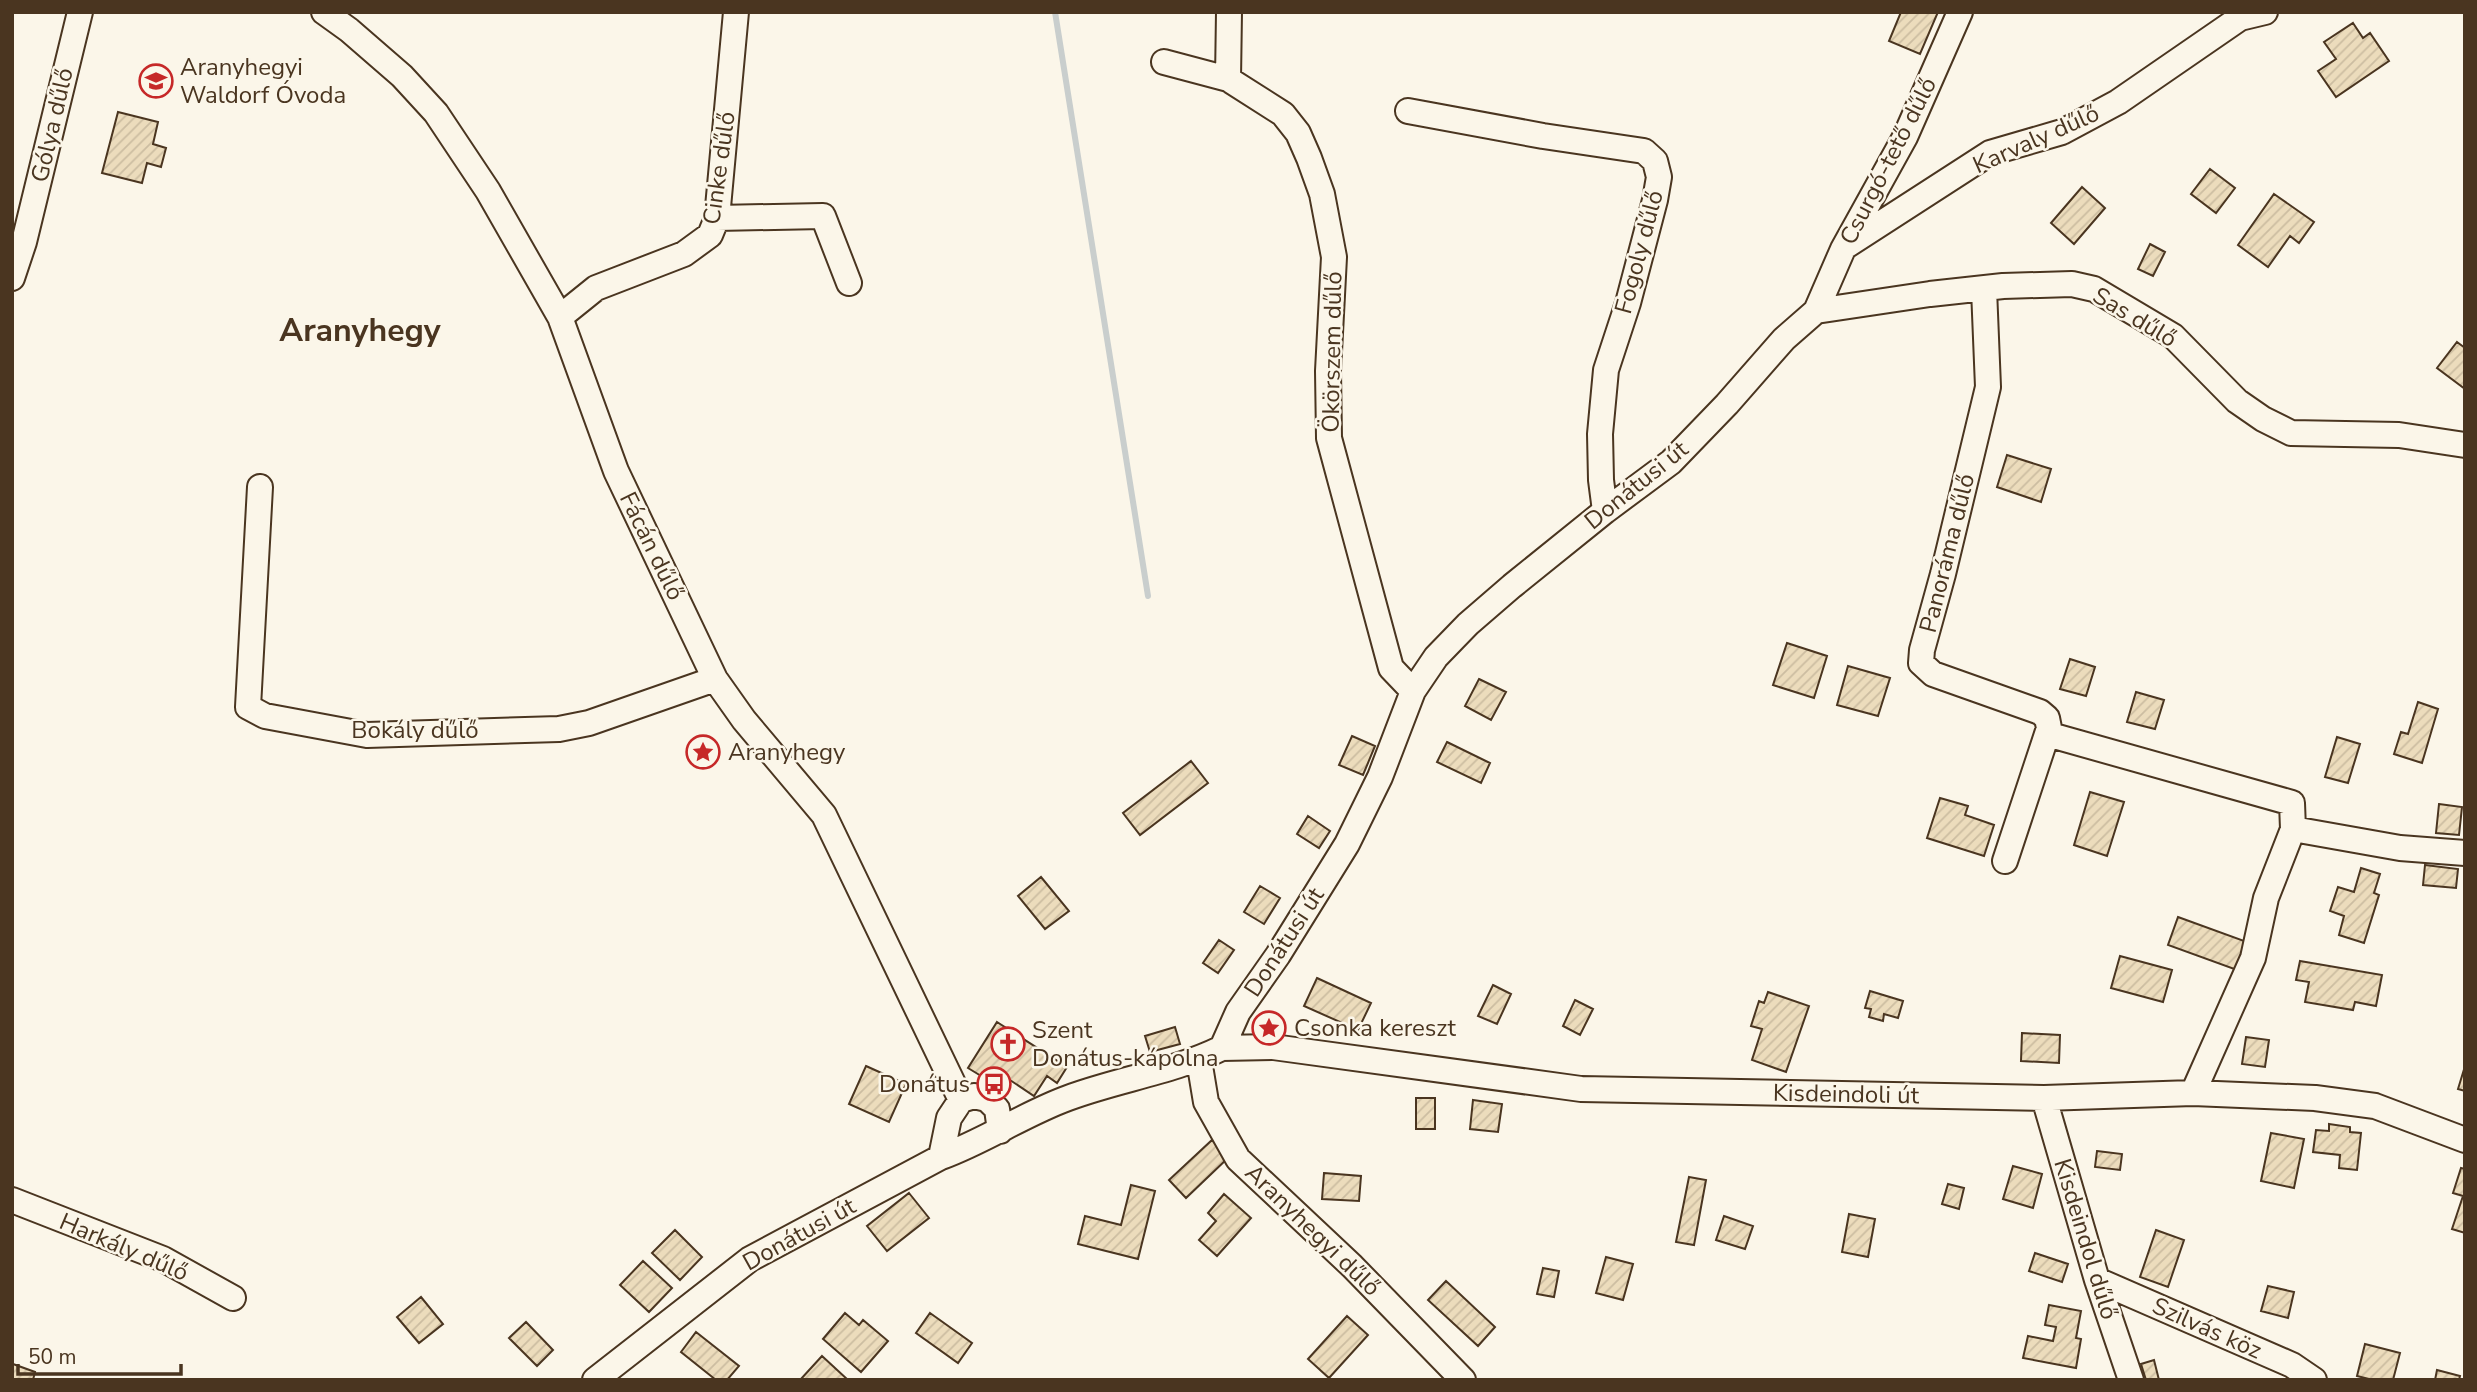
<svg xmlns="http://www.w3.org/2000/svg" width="2477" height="1392" viewBox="0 0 2477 1392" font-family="'Nunito Sans',sans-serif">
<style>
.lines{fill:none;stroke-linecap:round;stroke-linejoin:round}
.stream{stroke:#c9cecd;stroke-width:6}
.building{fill:url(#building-hatch);stroke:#4a3520;stroke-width:2}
.minor-casing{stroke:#4a3520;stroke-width:28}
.minor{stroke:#fbf6e9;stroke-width:24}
.labels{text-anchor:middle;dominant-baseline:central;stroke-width:5;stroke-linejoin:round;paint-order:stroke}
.poi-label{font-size:24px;fill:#4a3520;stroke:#fbf6e9;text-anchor:start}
.street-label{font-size:24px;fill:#4a3520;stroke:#fbf6e9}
.district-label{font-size:32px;font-weight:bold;fill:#4a3520;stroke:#fbf6e9}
</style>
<defs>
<pattern id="building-hatch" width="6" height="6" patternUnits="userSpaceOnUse" patternTransform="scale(1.75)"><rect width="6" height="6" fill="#ecdcbc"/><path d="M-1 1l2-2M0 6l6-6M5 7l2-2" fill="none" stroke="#ccbda1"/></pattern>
</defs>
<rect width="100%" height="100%" fill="#fbf6e9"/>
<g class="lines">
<!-- stream -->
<path class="stream" d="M1055 12 1148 596"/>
</g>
<!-- building -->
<path class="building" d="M1901 12H1938L1920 54 1889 41Z
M2353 23 2363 38 2370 33 2389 61 2336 97 2318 71 2336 59 2324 42Z
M118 112 158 122 153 144 166 148 161 167 147 163 142 183 102 173Z
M2210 169 2235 188 2216 213 2191 194Z
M2082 187 2105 208 2074 244 2051 223Z
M2274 194 2314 222 2299 243 2290 236 2268 267 2238 245Z
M2150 244 2165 252 2153 276 2138 269Z
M2457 342 2465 348V389L2437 368Z
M2007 455 2051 469 2041 502 1997 487Z
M1787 643 1827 656 1814 698 1773 685Z
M2070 659 2095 667 2086 696 2060 689Z
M1848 666 1890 678 1878 716 1837 705Z
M1479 679 1506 692 1491 720 1465 706Z
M2136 692 2164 700 2155 729 2127 722Z
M2418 702 2438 709 2422 763 2394 754 2401 732 2408 734Z
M1352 736 1375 746 1363 775 1339 765Z
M2337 737 2360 744 2348 783 2325 777Z
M1447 742 1490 763 1481 783 1437 762Z
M1191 761 1208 783 1140 835 1123 813Z
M2090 792 2124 802 2107 856 2074 845Z
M1940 798 1968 806 1965 815 1994 825 1984 856 1927 838Z
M2439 804 2462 807 2459 835 2436 833Z
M1308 816 1330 831 1319 848 1297 834Z
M2425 865 2458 869 2456 888 2423 885Z
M2361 868 2380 874 2374 893 2379 895 2364 943 2339 935 2344 916 2330 911 2338 887 2354 892Z
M1041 877 1069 911 1045 929 1018 896Z
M1260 886 1280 898 1264 924 1244 912Z
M2178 917 2247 942 2237 970 2168 945Z
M1219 940 1234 950 1218 973 1203 963Z
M2120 956 2172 970 2163 1002 2111 988Z
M2300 961 2382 975 2376 1006 2355 1002 2353 1010 2305 1002 2309 982 2296 980Z
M1317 978 1371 1003 1358 1030 1304 1006Z
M1493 985 1511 994 1497 1024 1478 1016Z
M1870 991 1903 1001 1898 1018 1884 1014 1883 1021 1869 1017 1871 1009 1865 1008Z
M1768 992 1809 1006 1786 1072 1752 1060 1762 1029 1751 1026 1759 1001 1764 1003Z
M1575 1000 1593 1009 1580 1035 1563 1026Z
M997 1022 1067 1067 1057 1083 1047 1076 1034 1096 998 1072 991 1082 968 1068Z
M1175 1027 1180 1044 1150 1052 1145 1036Z
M2022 1033 2060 1035 2059 1063 2021 1061Z
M2246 1037 2269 1040 2265 1067 2242 1064Z
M866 1066 906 1084 889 1122 849 1104Z
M2465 1066V1091L2458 1089Z
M1416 1098H1435V1129H1416Z
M1473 1100 1502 1104 1498 1132 1470 1129Z
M2329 1124 2350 1127V1132L2361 1133 2357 1170 2339 1168 2340 1155 2313 1152 2316 1130 2329 1131Z
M2271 1133 2304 1139 2294 1188 2261 1181Z
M1212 1140 1229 1157 1186 1198 1169 1180Z
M2097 1151 2122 1154 2120 1170 2095 1167Z
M2013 1166 2042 1174 2033 1208 2003 1199Z
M2461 1168 2465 1169V1233L2452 1229 2463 1196 2453 1193Z
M1324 1173 1361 1176 1359 1201 1322 1199Z
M1689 1177 1706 1180 1694 1245 1676 1242Z
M1948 1184 1964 1188 1959 1209 1942 1204Z
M1131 1185 1155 1191 1138 1259 1078 1244 1085 1216 1121 1225Z
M909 1193 929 1218 887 1251 867 1226Z
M1224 1194 1251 1218 1217 1256 1199 1240 1216 1221 1208 1213Z
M1849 1214 1875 1219 1868 1257 1842 1252Z
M1724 1216 1753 1226 1745 1249 1716 1240Z
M675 1230 702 1257 680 1280 652 1253Z
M2156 1230 2184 1240 2168 1287 2140 1277Z
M2035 1253 2068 1264 2062 1282 2029 1271Z
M1606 1257 1633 1264 1623 1300 1596 1293Z
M643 1261 672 1288 649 1312 620 1285Z
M1543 1268 1559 1271 1554 1297 1537 1294Z
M1446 1281 1495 1327 1478 1346 1428 1300Z
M2268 1286 2294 1292 2288 1318 2261 1311Z
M421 1297 443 1324 419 1343 397 1317Z
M2049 1305 2081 1311 2076 1338 2081 1339 2076 1368 2023 1358 2028 1336 2053 1341 2056 1327 2045 1325Z
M845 1313 859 1325 863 1320 888 1341 861 1372 823 1339Z
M930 1313 972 1343 958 1363 916 1333Z
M1347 1316 1368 1335 1329 1378 1308 1359Z
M526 1322 553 1350 537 1366 509 1338Z
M696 1332 739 1366 727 1380H716L681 1352Z
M2365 1344 2400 1353 2393 1380H2373L2357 1376Z
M822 1356 848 1380H800Z
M2154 1360 2159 1380H2146L2141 1364Z
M13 1364 35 1372 33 1380H12Z
M2437 1370 2460 1376 2459 1380H2435Z"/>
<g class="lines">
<defs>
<path id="minor" d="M324 12 349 30 402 76 436 113 488 191 560 317 616 471 715 679 744 720 824 815 961 1100
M1164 62 1228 79 1283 114 1298 133 1309 158 1322 194 1334 257 1328 371 1329 438 1391 668 1413 691
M1228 79 1229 12
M1408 111 1543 136 1644 151 1655 161 1659 177 1655 200 1628 303 1606 370 1600 434 1601 480 1605 511
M717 218 823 216 849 283
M1846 246 1990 153 2062 132 2118 102 2240 18 2265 12
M12 278 24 242 80 12
M1984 289 1988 387 1943 574 1922 650 1921 663 1933 674 2040 712 2047 718 2049 728 2005 861
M1816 311 1930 294 2003 286 2072 284 2094 289 2173 336 2237 401 2263 419 2291 433 2399 435 2465 445
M560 317 596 288 684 254 710 235 717 218 736 12
M260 487 248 707 265 716 367 735 559 729 589 723 715 679
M2047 734 2292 803 2293 829 2266 898 2253 958 2193 1093
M2293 829 2400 848 2465 853
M1222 1048 1273 1047 1581 1089 2044 1098 2193 1093 2315 1098 2375 1106 2465 1140
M1199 1060 1206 1102 1238 1159 1352 1266 1463 1380
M2044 1098 2097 1280 2131 1380
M941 1157 949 1118 961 1100 974 1096 987 1099 997 1109 1000 1131
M12 1200 163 1259 233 1298
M2097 1280 2292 1365 2314 1380
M595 1380 750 1259 941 1157C985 1141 1024 1114 1068 1098 1119 1079 1173 1072 1222 1048L1238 1012 1278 955 1347 844 1380 777 1413 691 1436 657 1468 624 1512 586 1605 511 1671 462 1727 404 1784 339 1816 311 1843 249 1905 137 1960 12"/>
</defs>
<!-- minor casing -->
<use href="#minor" class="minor-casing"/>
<!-- minor -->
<use href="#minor" class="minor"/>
</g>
<!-- icons -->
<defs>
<symbol id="school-ring" viewBox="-11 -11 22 22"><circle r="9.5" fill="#fbf6e9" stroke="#c62828" stroke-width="1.5"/><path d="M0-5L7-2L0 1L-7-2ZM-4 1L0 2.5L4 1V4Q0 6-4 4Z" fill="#c62828"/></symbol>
<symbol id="sight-ring" viewBox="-11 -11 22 22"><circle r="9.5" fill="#fbf6e9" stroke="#c62828" stroke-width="1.5"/><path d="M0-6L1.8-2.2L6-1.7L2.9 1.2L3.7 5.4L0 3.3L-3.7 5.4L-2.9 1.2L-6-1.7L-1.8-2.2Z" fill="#c62828"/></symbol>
<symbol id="church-ring" viewBox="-11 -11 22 22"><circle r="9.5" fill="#fbf6e9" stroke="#c62828" stroke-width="1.5"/><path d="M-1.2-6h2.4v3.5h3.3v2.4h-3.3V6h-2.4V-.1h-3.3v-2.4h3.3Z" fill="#c62828"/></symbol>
<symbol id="bus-ring" viewBox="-11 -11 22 22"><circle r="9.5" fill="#fbf6e9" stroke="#c62828" stroke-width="1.5"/><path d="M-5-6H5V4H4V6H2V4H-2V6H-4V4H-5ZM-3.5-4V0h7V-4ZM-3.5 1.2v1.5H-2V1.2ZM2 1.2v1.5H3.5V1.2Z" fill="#c62828"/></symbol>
</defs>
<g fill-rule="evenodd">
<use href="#school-ring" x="137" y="62" width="38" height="38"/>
<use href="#sight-ring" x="684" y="733" width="38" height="38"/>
<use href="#sight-ring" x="1250" y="1009" width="38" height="38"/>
<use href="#church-ring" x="989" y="1025" width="38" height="38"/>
<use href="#bus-ring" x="975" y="1065" width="38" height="38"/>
</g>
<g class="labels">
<!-- poi labels -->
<g class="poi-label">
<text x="180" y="67">Aranyhegyi<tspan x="180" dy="28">Waldorf Óvoda</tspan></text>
<text x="728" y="752">Aranyhegy</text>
<text x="1294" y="1028">Csonka kereszt</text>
<text x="1032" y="1030">Szent<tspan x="1032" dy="28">Donátus-kápolna</tspan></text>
<text x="970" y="1084" text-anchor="end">Donátus</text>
</g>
<!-- street labels -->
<g class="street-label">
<text transform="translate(52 125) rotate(-77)">Gólya dűlő</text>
<text transform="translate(2036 139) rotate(-24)">Karvaly dűlő</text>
<text transform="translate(1888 161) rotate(-63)">Csurgó-tető dűlő</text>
<text transform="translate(719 168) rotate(-82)">Cinke dűlő</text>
<text transform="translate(1639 252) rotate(-75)">Fogoly dűlő</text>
<text transform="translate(2135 317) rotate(31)">Sas dűlő</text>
<text transform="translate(1332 352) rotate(-89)">Ökörszem dűlő</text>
<text transform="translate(1636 485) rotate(-39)">Donátusi út</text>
<text transform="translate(652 546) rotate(64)">Fácán dűlő</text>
<text transform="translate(1947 553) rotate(-76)">Panoráma dűlő</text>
<text x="415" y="730">Bokály dűlő</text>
<text transform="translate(1284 942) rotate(-57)">Donátusi út</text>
<text transform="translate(1846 1094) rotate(1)">Kisdeindoli út</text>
<text transform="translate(1313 1230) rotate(44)">Aranyhegyi dűlő</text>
<text transform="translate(799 1234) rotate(-29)">Donátusi út</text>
<text transform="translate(2086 1239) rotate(73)">Kisdeindol dűlő</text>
<text transform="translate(124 1247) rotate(23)">Harkály dűlő</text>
<text transform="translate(2207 1328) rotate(24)">Szilvás köz</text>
</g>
<!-- district labels -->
<g class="district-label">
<text x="360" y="330">Aranyhegy</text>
</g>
</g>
<!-- border -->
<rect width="2477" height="1392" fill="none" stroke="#4a3520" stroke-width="28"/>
<!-- scale -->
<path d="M18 1364v10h163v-10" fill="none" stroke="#4a3520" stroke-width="3.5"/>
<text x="28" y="1364" font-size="21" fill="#4a3520" stroke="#fbf6e9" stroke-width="5" paint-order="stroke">50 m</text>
</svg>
